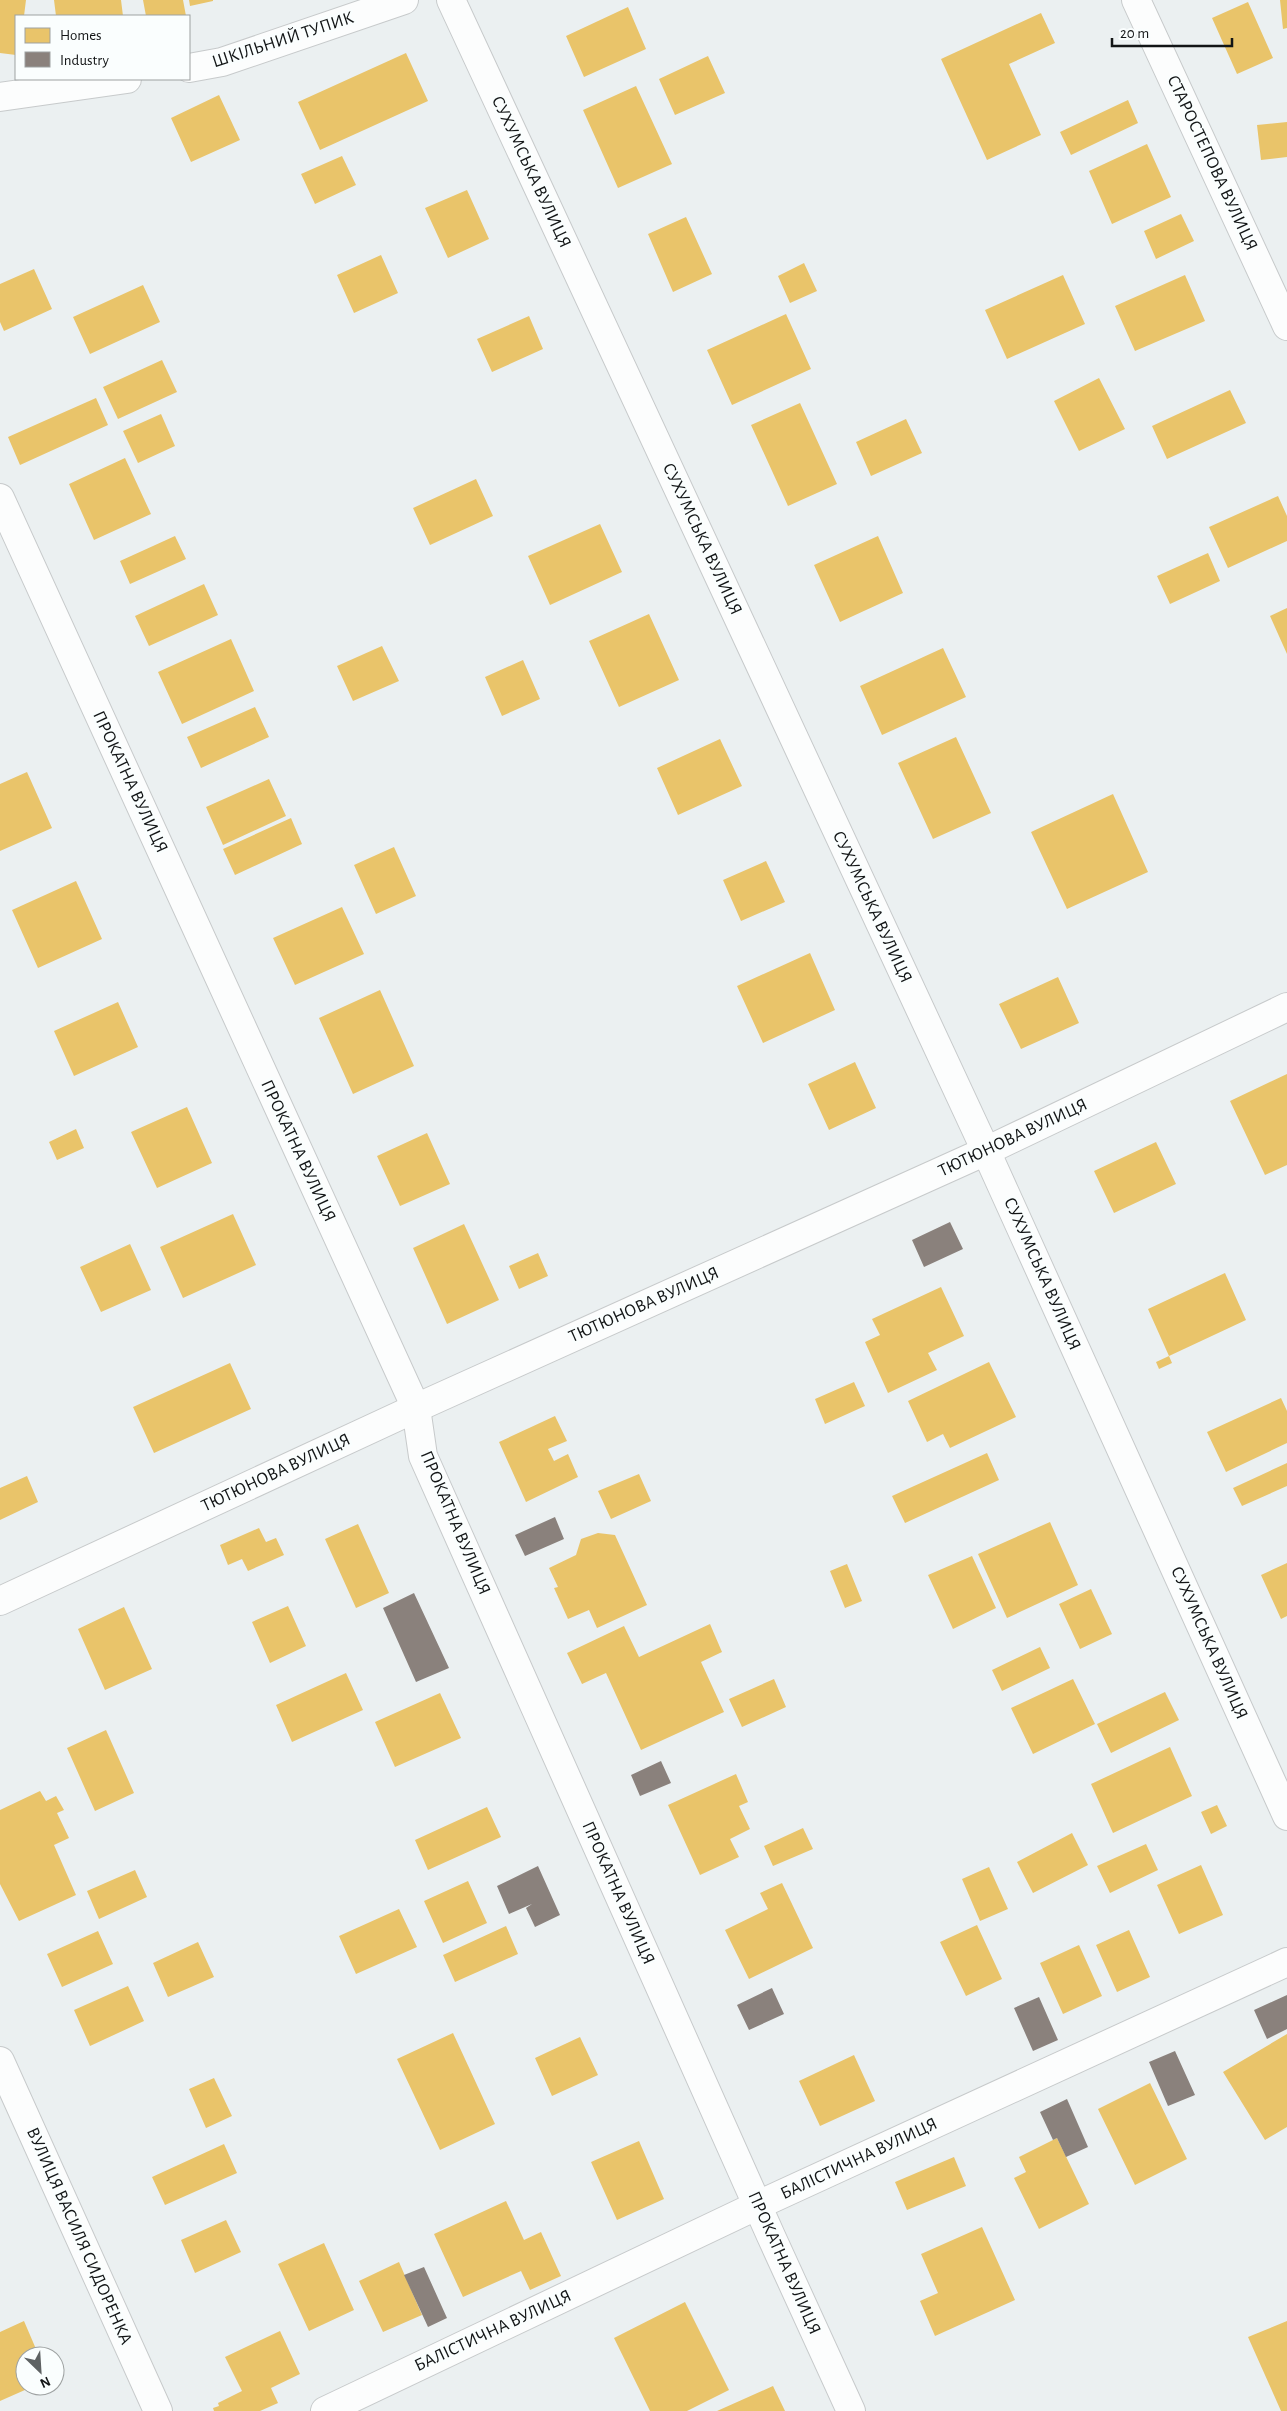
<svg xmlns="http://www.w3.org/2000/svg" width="1287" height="2411" viewBox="0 0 1287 2411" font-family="'Alegreya Sans',sans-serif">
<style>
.homes{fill:#e9c46a}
.industry{fill:#8a817c}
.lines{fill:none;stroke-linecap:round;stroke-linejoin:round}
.minor-casing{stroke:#c7cacb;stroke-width:30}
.tertiary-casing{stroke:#c7cacb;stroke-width:30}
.minor{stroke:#fcfdfd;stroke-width:28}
.tertiary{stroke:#fcfdfd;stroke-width:28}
.labels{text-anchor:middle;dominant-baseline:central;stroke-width:5;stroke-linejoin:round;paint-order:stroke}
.street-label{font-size:18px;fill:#121516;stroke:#fafefe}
</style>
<rect width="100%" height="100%" fill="#ebf0f1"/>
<!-- homes -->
<path class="homes" d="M0 0H26L24 16H16V55L0 53Z
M54 0H121L123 16H56Z
M143 0H183L186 16H146Z
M189 0H213V1L190 6Z
M1280 0H1287V28L1283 29Z
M1248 2 1273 58 1237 74 1212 18Z
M628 7 646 49 584 77 566 36Z
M1041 13 1055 43 1009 64 1041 135 987 160 941 59Z
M406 53 428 101 320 150 298 102Z
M708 56 725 93 675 115 659 79Z
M636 86 672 164 618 188 583 110Z
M219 95 240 140 191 162 171 118Z
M1128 100 1138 123 1071 155 1060 132Z
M1287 122V157L1261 160 1257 125Z
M1147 144 1171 197 1112 224 1089 171Z
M342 156 356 185 315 204 301 174Z
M467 190 489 239 448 258 425 208Z
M1181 214 1194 241 1156 259 1144 231Z
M686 217 712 274 673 292 648 234Z
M381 255 398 293 354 313 337 275Z
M804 263 817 291 790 303 778 276Z
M34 269 52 309 4 331 0 322V284Z
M1063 275 1085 324 1007 359 985 310Z
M1185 275 1205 321 1135 351 1115 306Z
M143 285 160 322 90 354 73 317Z
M786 314 811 369 732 405 707 350Z
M529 316 543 349 492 372 477 339Z
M162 360 177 392 118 419 103 387Z
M1099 378 1125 429 1079 451 1054 401Z
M1230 390 1246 423 1167 459 1152 426Z
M96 398 108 425 20 465 8 437Z
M800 403 837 484 788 506 751 425Z
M161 414 175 446 138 463 123 431Z
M906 419 922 453 871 476 856 442Z
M125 458 151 514 94 540 69 484Z
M476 479 493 516 430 545 413 508Z
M1278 496 1287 516V541L1228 568 1209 527Z
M600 524 622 572 550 605 528 556Z
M175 536 186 559 130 584 120 561Z
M878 536 903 593 840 622 814 565Z
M1208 553 1220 581 1170 604 1157 576Z
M204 584 218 615 149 646 135 616Z
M1287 608V654L1270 616Z
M649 614 679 680 619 707 589 641Z
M231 639 254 691 182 724 158 672Z
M382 646 399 681 353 701 337 666Z
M943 648 966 697 882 735 860 686Z
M523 660 540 699 502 716 485 677Z
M255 707 269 737 201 768 187 737Z
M956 737 991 813 933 839 898 763Z
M720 739 742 786 678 815 657 768Z
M27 772 52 828 0 851V784Z
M269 779 286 816 223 845 206 807Z
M1113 794 1148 872 1067 909 1031 832Z
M291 818 302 844 235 875 223 849Z
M394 847 416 896 376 914 354 865Z
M766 861 785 902 741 921 723 880Z
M76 881 102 939 38 968 12 910Z
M342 907 364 954 295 985 273 938Z
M810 953 835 1010 763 1043 737 986Z
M1058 977 1079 1023 1021 1049 999 1004Z
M380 990 414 1066 353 1094 319 1018Z
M118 1002 138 1047 74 1076 54 1031Z
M855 1062 876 1108 829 1130 808 1084Z
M1287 1074V1165L1265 1175 1230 1101Z
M187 1107 212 1163 157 1188 131 1132Z
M76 1129 84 1148 57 1160 49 1142Z
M427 1133 450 1184 400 1206 377 1156Z
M1156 1142 1176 1184 1114 1213 1094 1171Z
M233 1214 256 1265 183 1298 160 1247Z
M464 1224 499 1300 447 1324 413 1248Z
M130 1244 151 1290 101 1312 80 1267Z
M538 1253 548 1276 519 1289 509 1266Z
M1225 1273 1246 1320 1169 1356 1148 1309Z
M941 1287 964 1336 928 1353 937 1370 888 1393 865 1342 880 1335 872 1319Z
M1169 1356 1172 1363 1159 1369 1156 1362Z
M989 1362 1016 1417 950 1448 943 1434 927 1442 908 1401Z
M230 1363 251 1409 154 1453 133 1407Z
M854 1382 865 1406 825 1424 815 1399Z
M1281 1398 1287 1411V1443L1226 1472 1207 1432Z
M555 1416 567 1441 548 1449 554 1461 568 1454 578 1477 526 1502 499 1442Z
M987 1453 999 1480 905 1523 892 1496Z
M1287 1463V1486L1242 1506 1233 1488Z
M639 1474 651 1501 611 1519 598 1491Z
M27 1476 38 1502 0 1520V1488Z
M1050 1522 1078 1585 1007 1618 978 1554Z
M358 1524 389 1593 356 1608 325 1539Z
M259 1528 266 1542 276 1538 284 1555 248 1571 242 1559 228 1565 220 1545Z
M598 1533 615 1535 647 1605 597 1628 589 1610 568 1619 554 1588 558 1587 549 1568 576 1555 581 1539Z
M972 1556 996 1608 953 1629 928 1575Z
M1287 1563V1616L1281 1619 1261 1575Z
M847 1564 862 1601 845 1608 830 1571Z
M1091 1589 1112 1634 1080 1649 1059 1604Z
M288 1606 306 1646 270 1663 252 1622Z
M124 1607 152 1669 105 1690 78 1629Z
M710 1624 722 1652 701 1662 724 1712 641 1750 606 1673 582 1684 567 1653 624 1626 639 1657Z
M1040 1647 1050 1668 1002 1691 992 1670Z
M346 1673 363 1710 292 1742 276 1705Z
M774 1679 786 1707 742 1727 729 1699Z
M1073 1679 1095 1724 1033 1754 1011 1708Z
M1165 1692 1179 1720 1111 1753 1097 1724Z
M440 1693 461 1738 395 1767 375 1722Z
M106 1730 134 1793 95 1811 67 1748Z
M1170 1747 1192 1796 1113 1833 1091 1784Z
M736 1774 748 1802 739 1806 750 1829 730 1839 739 1857 700 1875 668 1805Z
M40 1791 46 1801 56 1796 64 1810 57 1813 69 1838 54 1845 76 1895 19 1921 0 1884V1810Z
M1217 1805 1227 1826 1211 1834 1201 1812Z
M487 1807 501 1837 428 1870 415 1840Z
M803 1828 813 1849 773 1866 764 1846Z
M1072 1833 1088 1865 1033 1893 1017 1862Z
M1146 1844 1158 1870 1110 1893 1097 1866Z
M1201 1865 1223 1915 1179 1934 1157 1885Z
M989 1867 1008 1909 980 1921 962 1879Z
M135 1870 147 1897 99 1919 87 1891Z
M468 1881 487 1923 443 1943 424 1901Z
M782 1883 813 1948 749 1979 725 1930 768 1909 760 1893Z
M399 1909 417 1947 356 1974 339 1936Z
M977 1925 1002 1979 966 1996 940 1942Z
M506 1926 518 1954 455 1982 443 1955Z
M1129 1930 1150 1977 1117 1992 1096 1945Z
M98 1931 113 1964 62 1987 47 1954Z
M198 1942 214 1977 168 1997 153 1963Z
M1079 1945 1102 1996 1063 2014 1040 1963Z
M128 1986 144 2021 90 2046 74 2010Z
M453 2033 495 2124 440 2150 397 2059Z
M1287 2034V2127L1265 2140 1223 2072Z
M580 2037 598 2075 552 2096 535 2058Z
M854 2055 875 2101 820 2126 799 2081Z
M214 2078 232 2116 206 2128 189 2089Z
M1150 2083 1187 2159 1135 2185 1098 2109Z
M1057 2138 1089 2204 1039 2229 1014 2178 1026 2172 1019 2157Z
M639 2141 664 2199 617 2220 591 2162Z
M224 2144 237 2173 165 2205 152 2177Z
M954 2157 966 2186 907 2210 895 2182Z
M506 2201 524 2240 541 2232 561 2276 530 2290 521 2271 463 2297 434 2234Z
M226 2220 241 2252 195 2273 181 2240Z
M982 2227 1015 2300 935 2336 920 2301 938 2293 921 2254Z
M324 2243 354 2310 309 2331 278 2264Z
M399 2262 422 2315 383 2332 359 2281Z
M685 2302 729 2390 687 2411H650L614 2338Z
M24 2321 39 2356H25V2386H34L0 2401V2332Z
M1287 2321V2411H1281L1248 2337Z
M280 2331 300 2374 271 2388 278 2403 260 2411H214L213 2408 219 2406 218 2403 242 2391 225 2357Z
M773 2386 785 2411H717Z"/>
<!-- industry -->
<path class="industry" d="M950 1222 963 1249 924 1267 912 1240Z
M555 1517 564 1539 525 1556 515 1535Z
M414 1593 449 1668 416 1682 383 1608Z
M661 1761 671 1783 640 1796 631 1775Z
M538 1866 560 1915 535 1927 526 1908 532 1904 509 1914 497 1886Z
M772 1988 784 2014 749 2030 737 2005Z
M1287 1995V2029L1267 2039 1254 2010Z
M1039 1997 1058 2040 1033 2051 1014 2008Z
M1175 2051 1195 2095 1168 2106 1149 2062Z
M1067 2099 1088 2147 1066 2157 1057 2138 1053 2140 1040 2112Z
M424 2267 447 2318 428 2327 404 2275Z"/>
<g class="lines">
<defs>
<path id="minor" d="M451 0 986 1151 1287 1816
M1136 0 1287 326
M189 68 222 62 404 0
M0 97 127 79
M0 498 416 1408 423 1456 771 2236 851 2411
M0 2061 158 2411
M325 2411 758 2205 1287 1962"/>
<path id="tertiary" d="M0 1601 416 1408 986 1151 1287 1007"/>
</defs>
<!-- minor casing -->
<use href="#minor" class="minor-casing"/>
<!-- tertiary casing -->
<use href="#tertiary" class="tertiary-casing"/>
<!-- minor -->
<use href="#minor" class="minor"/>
<!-- tertiary -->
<use href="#tertiary" class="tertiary"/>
</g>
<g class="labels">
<!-- street labels -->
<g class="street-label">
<text transform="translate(283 40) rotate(-18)">ШКІЛЬНИЙ ТУПИК</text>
<text transform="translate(1212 163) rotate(65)">СТАРОСТЕПОВА ВУЛИЦЯ</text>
<text transform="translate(531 172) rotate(65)">СУХУМСЬКА ВУЛИЦЯ</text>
<text transform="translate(702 539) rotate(65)">СУХУМСЬКА ВУЛИЦЯ</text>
<text transform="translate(130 782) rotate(65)">ПРОКАТНА ВУЛИЦЯ</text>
<text transform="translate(872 907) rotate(65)">СУХУМСЬКА ВУЛИЦЯ</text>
<text transform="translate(1013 1138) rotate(-25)">ТЮТЮНОВА ВУЛИЦЯ</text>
<text transform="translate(298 1151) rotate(65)">ПРОКАТНА ВУЛИЦЯ</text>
<text transform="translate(1042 1274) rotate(66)">СУХУМСЬКА ВУЛИЦЯ</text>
<text transform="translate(644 1305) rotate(-24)">ТЮТЮНОВА ВУЛИЦЯ</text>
<text transform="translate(276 1473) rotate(-25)">ТЮТЮНОВА ВУЛИЦЯ</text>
<text transform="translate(455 1523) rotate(67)">ПРОКАТНА ВУЛИЦЯ</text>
<text transform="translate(1209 1643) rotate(66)">СУХУМСЬКА ВУЛИЦЯ</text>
<text transform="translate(618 1893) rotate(66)">ПРОКАТНА ВУЛИЦЯ</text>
<text transform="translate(859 2159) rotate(-25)">БАЛІСТИЧНА ВУЛИЦЯ</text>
<text transform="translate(79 2236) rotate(66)">ВУЛИЦЯ ВАСИЛЯ СИДОРЕНКА</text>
<text transform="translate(784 2263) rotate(66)">ПРОКАТНА ВУЛИЦЯ</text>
<text transform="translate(493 2331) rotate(-25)">БАЛІСТИЧНА ВУЛИЦЯ</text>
</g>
</g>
<!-- legend -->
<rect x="15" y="15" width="175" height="65" fill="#fafefe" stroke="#9da1a1"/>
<rect x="25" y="28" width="25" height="15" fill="#e9c46a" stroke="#9da1a1"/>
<text x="60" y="40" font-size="15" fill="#121516">Homes</text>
<rect x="25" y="52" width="25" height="15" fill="#8a817c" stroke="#9da1a1"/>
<text x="60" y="65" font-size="15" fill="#121516">Industry</text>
<!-- north arrow -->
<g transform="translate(40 2371) rotate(155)"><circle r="24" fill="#fafefe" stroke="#9da1a1"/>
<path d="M0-4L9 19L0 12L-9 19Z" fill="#5e6263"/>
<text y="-8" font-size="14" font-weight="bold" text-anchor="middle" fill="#121516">N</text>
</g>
<!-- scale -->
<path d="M1112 38v8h120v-8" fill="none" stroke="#121516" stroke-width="2.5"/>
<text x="1120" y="38" font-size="15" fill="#121516" stroke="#fafefe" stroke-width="4" paint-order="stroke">20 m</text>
</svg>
